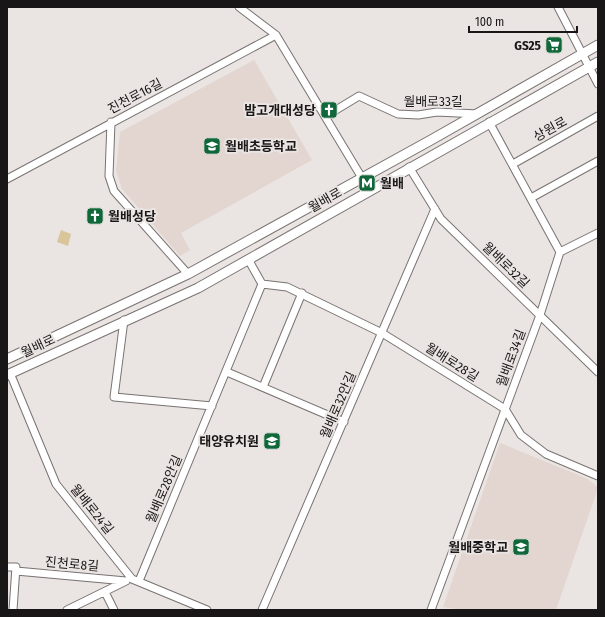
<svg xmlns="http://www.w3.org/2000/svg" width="605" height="617" viewBox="0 0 605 617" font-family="'Fira Sans Condensed','Noto Sans KR',sans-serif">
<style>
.built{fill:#e3d6d1}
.green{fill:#d8c69a}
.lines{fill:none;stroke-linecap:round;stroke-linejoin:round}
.minor-casing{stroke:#787371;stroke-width:9}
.major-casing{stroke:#787371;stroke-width:11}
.minor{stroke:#fff;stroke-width:7}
.major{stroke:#fff;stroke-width:9}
.labels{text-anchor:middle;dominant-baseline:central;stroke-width:4;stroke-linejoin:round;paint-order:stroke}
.poi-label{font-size:13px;font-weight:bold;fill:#181616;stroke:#eae4e2;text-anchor:end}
.street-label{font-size:13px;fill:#181616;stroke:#eae4e2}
</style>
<rect width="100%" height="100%" fill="#eae4e2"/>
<!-- built -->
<path class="built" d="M254 60 312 160 181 233 190 250 180 256 122 189 116 171 120 132Z
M500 443 588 479 598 488 556 610H463L443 607Z"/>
<!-- green -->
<path class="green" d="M61 230 71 234 68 246 57 242Z"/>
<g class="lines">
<defs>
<path id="minor" d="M239 7 276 35 362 178
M558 7 598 84
M326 116 359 96 398 114 418 115 437 112 478 114
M111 122 109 176 114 191 188 274
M513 164 598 116
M409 167 441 219 598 372
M7 179 276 35
M531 198 598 161
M560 252 598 233
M248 259 262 284
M262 284 287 287 382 333 505 409 521 435 546 454 598 476
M124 320 114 397 212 406
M227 372 344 422
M10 373 56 484 132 579 207 610
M263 387 302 293
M7 567H16L13 610
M16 571 126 581
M139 581 262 284
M105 592 114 610
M67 610 126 581
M262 610 435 209
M431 610 540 315 560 252 489 122"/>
<path id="major" d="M7 359 188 274 431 140 598 45
M7 375 198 288 598 62"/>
</defs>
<!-- minor casing -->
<use href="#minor" class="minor-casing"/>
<!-- major casing -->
<use href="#major" class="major-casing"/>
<!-- minor -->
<use href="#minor" class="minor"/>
<!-- major -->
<use href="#major" class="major"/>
</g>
<!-- icons -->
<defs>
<symbol id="supermarket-square" viewBox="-11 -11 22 22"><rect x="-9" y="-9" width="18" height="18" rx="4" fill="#106739" stroke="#eae4e2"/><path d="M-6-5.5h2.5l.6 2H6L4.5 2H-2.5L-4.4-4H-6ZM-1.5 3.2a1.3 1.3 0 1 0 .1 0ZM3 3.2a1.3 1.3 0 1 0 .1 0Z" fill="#fff"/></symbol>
<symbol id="church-square" viewBox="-11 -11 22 22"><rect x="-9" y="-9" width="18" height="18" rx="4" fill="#106739" stroke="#eae4e2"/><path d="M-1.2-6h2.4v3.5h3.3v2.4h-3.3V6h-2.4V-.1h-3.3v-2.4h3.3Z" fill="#fff"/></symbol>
<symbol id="school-square" viewBox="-11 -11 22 22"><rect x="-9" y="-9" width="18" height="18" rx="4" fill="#106739" stroke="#eae4e2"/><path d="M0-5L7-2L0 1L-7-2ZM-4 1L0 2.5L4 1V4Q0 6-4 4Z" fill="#fff"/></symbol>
<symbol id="metro-square" viewBox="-11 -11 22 22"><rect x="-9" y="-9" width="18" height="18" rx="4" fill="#106739" stroke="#eae4e2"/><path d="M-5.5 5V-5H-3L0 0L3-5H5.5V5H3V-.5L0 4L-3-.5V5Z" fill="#fff"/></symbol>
</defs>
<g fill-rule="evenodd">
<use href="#supermarket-square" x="544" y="35" width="20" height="20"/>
<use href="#church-square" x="319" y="100" width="20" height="20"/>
<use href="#school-square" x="202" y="136" width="20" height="20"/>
<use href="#metro-square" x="357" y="173" width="20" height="20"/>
<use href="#church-square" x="85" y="206" width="20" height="20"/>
<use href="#school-square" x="262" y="431" width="20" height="20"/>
<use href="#school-square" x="511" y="537" width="20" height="20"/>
</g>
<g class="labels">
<!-- poi labels -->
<g class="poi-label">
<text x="541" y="45">GS25</text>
<text x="316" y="110">밤고개대성당</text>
<text x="225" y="146" text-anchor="start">월배초등학교</text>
<text x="380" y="183" text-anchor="start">월배</text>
<text x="108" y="216" text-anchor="start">월배성당</text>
<text x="259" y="441">태양유치원</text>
<text x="508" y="547">월배중학교</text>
</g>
<!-- street labels -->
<g class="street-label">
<text transform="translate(135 96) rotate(-28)">진천로16길</text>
<text x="433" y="101">월배로33길</text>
<text transform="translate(550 129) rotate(-29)">상원로</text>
<text transform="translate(325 200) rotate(-30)">월배로</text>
<text transform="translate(506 265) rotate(44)">월배로32길</text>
<text transform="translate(38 346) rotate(-25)">월배로</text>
<text transform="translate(511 358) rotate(-70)">월배로34길</text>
<text transform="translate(452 362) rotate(32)">월배로28길</text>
<text transform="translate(338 405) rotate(-67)">월배로32안길</text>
<text transform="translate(164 489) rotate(-67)">월배로28안길</text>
<text transform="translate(92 509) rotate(51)">월배로24길</text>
<text transform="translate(72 564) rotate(5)">진천로8길</text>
</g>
</g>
<!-- border -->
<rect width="605" height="617" fill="none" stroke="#181616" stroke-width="16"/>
<!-- scale -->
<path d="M469 26v6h108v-6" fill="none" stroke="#181616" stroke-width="2"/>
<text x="475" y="26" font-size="12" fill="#181616" stroke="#eae4e2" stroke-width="3" paint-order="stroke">100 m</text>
</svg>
